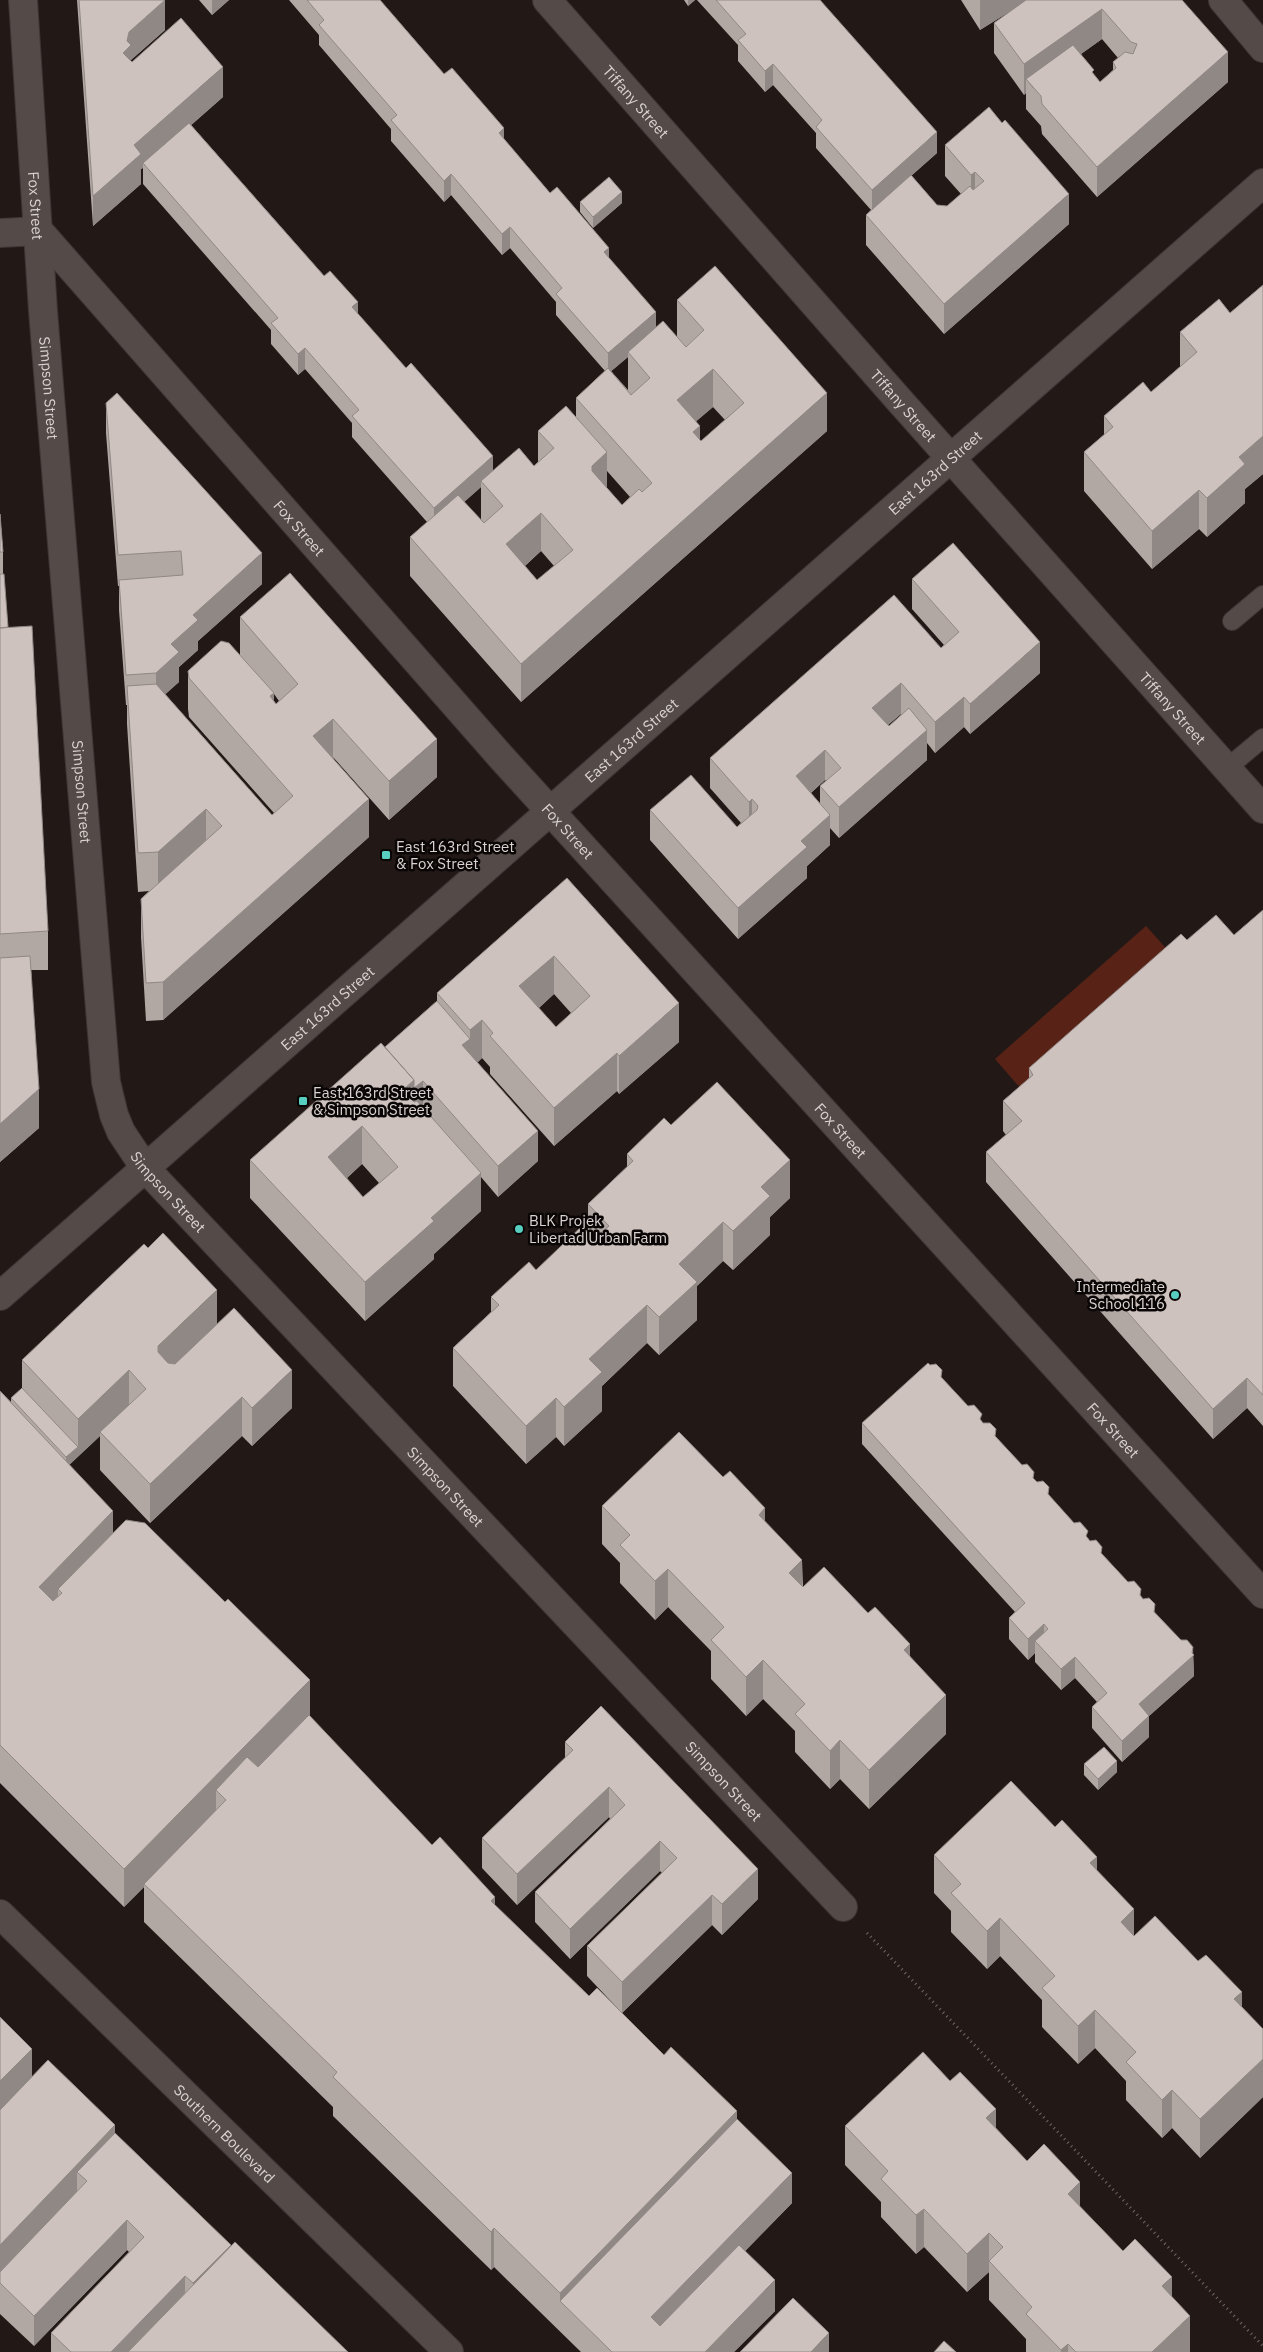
<svg xmlns="http://www.w3.org/2000/svg" width="1263" height="2352" viewBox="0 0 1263 2352" font-family="'IBM Plex Sans',sans-serif">
<style>
.pitch{fill:#582316}
.lines{fill:none;stroke-linecap:round;stroke-linejoin:round}
.service-casing{stroke:#3d3635;stroke-width:20}
.minor-casing{stroke:#3d3635;stroke-width:30}
.secondary-casing{stroke:#3d3635;stroke-width:30}
.path{stroke:#716967;stroke-width:3;stroke-dasharray:1 4;stroke-linecap:butt}
.service{stroke:#544a47;stroke-width:18}
.minor{stroke:#544a47;stroke-width:28}
.secondary{stroke:#544a47;stroke-width:28}
.wall{fill:#b1a7a3;fill-rule:evenodd}
.shaded-wall{fill:#908885}
.building{fill:#cec2be;stroke:#908885;fill-rule:evenodd}
.poi-dot{fill:#58cec0;stroke:#090605;stroke-width:2}
.labels{text-anchor:middle;dominant-baseline:central;stroke-width:5;stroke-linejoin:round;paint-order:stroke}
.street-label{font-size:15px;fill:#dad3d1;stroke:#090605}
.poi-label{font-size:15px;fill:#dad3d1;stroke:#090605;text-anchor:start}
</style>
<rect width="100%" height="100%" fill="#221917"/>
<!-- pitch -->
<path class="pitch" d="M1146 926 1181 965 1029 1098 995 1059Z"/>
<g class="lines">
<defs>
<path id="service" d="M1232 621 1263 595
M1226 769 1263 738"/>
<g id="minor">
<path id="s1" d="M23 0 43 311 106 1082 114 1115 121 1132 145 1168 843 1907"/>
<path id="s2" d="M547 0 899 400 1263 809"/>
<path d="M1223 0 1263 48"/>
<path id="s3" d="M39 231 501 757 1263 1594"/>
<path d="M0 233 39 231"/>
</g>
<g id="secondary">
<path id="s4" d="M0 1296 1263 183"/>
<path id="s5" d="M0 1914 449 2352"/>
</g>
</defs>
<!-- service casing -->
<use href="#service" class="service-casing"/>
<!-- minor casing -->
<use href="#minor" class="minor-casing"/>
<!-- secondary casing -->
<use href="#secondary" class="secondary-casing"/>
<!-- path -->
<path class="path" d="M867 1933 1263 2346"/>
<!-- service -->
<use href="#service" class="service"/>
<!-- minor -->
<use href="#minor" class="minor"/>
<!-- secondary -->
<use href="#secondary" class="secondary"/>
</g>
<!-- wall -->
<path class="wall" d="M77 0H165V30L131 60V62L223 97 191 125 358 314 493 471 534 466 538 462V431L576 417V398L605 371 556 315V302L510 248 502 255 451 195 444 202 391 141V129L319 45V35L289 0H380L444 74 504 140 550 193 609 258 656 327 677 337V300L827 431 521 702 410 576V537L427 522 352 437V423L305 369 298 375 271 344V330L143 184V168L141 169V184L93 226ZM628 357V390L611 371ZM713 407 725 420 701 441 700 440 696 421ZM607 471 630 497 622 505 607 488ZM481 487V520L464 502ZM541 551 554 566 537 580 525 566Z
M199 0H229L212 15Z
M684 0H695L688 6Z
M697 0H820L937 153 911 176 937 205 947 206 961 194 945 176V145L1069 224 944 334 866 245V215L871 210 816 148V133L773 85 765 92 738 61V45Z
M961 0H1182L1228 82 1097 197 1042 134 1041 126 1026 109V93L1024 95 994 53V23L1012 10 980 30ZM1102 39 1118 58 1113 62V70L1100 82 1094 75 1081 54Z
M580 202 622 203 593 228 580 212Z
M1263 285V474L1245 489V503L1207 537 1199 529 1152 569 1084 491V452L1104 435V416L1151 392 1180 367V332L1230 313Z
M106 403 262 584 198 641V650L179 667V682L165 694 272 815 274 813 189 717 188 709V671L240 655V617L437 777 389 820 333 757 369 837 163 1020 146 1021 141 937V899L149 891 138 892 127 724V705H126L119 610V586H118L106 433ZM274 694 279 701 276 704 274 701Z
M0 514 3 552V574L8 627 48 931V970H31L39 1128 0 1162Z
M912 579 1040 673 970 734 964 727 935 753 927 743V760L839 838 830 828V845L807 866V878L738 939 650 840V810L737 827 741 823 710 788V758L941 648 944 645 912 609ZM901 714 902 715 889 726 888 725ZM825 780 826 781 820 786V804L811 793Z
M567 878 679 1042 619 1094 617 1091 554 1146 490 1074V1067L482 1058 477 1063 538 1161 498 1197 481 1177V1211L434 1254V1259L365 1321 250 1198V1160L385 1047 437 1001V993ZM554 994 571 1013 556 1027 539 1008ZM362 1164 379 1183 363 1197 347 1178Z
M1263 910V1426L1247 1408 1213 1439 986 1182V1152L1006 1135 1003 1131V1101L1029 1078V1068L1187 940 1234 935Z
M671 1125 790 1198 770 1217V1235L733 1270 723 1261 697 1286V1320L659 1355 647 1343 602 1386V1411L564 1446 556 1437 526 1464 453 1386V1348L491 1312V1297L536 1270 588 1232V1204L627 1168V1154Z
M217 1325 292 1408 252 1446 242 1436 150 1523 100 1470V1436L69 1465 113 1534 310 1717 432 1845 589 1996 664 2055 737 2119 792 2203 745 2251 775 2311 734 2352H581L494 2267 491 2270 333 2116V2107L144 1922V1887L124 1907 0 1783V1391L11 1402V1398L22 1388V1360Z
M942 1378 1193 1654 1194 1676 1149 1716V1737L1122 1762 1092 1728V1707L1097 1702 1075 1678 1061 1690 1035 1662V1653L1028 1660 1009 1639V1618L1015 1612 862 1444V1423Z
M602 1506 765 1522 802 1560 803 1587 910 1657 946 1734 869 1809 840 1779 830 1789 795 1752V1731L763 1699 746 1716 711 1679V1651L668 1607 655 1620 620 1583V1563L602 1544Z
M565 1742 758 1899 722 1935 712 1925 622 2013 587 1976V1946L662 1873 660 1871 570 1959 535 1922V1892L610 1819 609 1817 517 1905 482 1868V1838L565 1758Z
M1084 1764 1117 1772 1098 1790 1084 1775Z
M934 1855 1097 1871 1134 1936 1242 2007 1263 2029V2097L1200 2158 1172 2128 1162 2138 1126 2100V2081L1095 2048 1078 2064 1042 2027V2000L1000 1956 987 1969 951 1932V1911L934 1893Z
M0 2017 32 2076 115 2133 231 2246 348 2352H51V2333L129 2252 127 2250 34 2346 0 2314Z
M845 2126 996 2128 1027 2161 1080 2207 1123 2251 1172 2297 1190 2352H1026V2339L989 2300V2272L967 2292 924 2247 916 2254 881 2217V2202L845 2165Z"/>
<!-- shaded-wall -->
<path class="shaded-wall" d="M165 0V30L131 60V76L123 53 127 41 129 32Z
M212 0H229L212 15Z
M688 0H695L688 6Z
M980 0H1028L980 30Z
M1102 9V39L1033 88 1026 79V93L1024 95V64Z
M1228 52V82L1097 197V167Z
M773 64V85L765 92V71Z
M223 67V97L145 166 143 163V168L141 169V184L93 226V196L134 145Z
M504 128V149L499 133Z
M937 132V153L872 210V190Z
M975 172V202L971 205V175Z
M451 174V195L444 202V181Z
M622 192V203L593 228V217Z
M1069 194V224L944 334V304Z
M510 227V248L502 255V234Z
M609 248V269L604 252Z
M358 302V323L352 307Z
M656 312V333L628 352V357L608 374V353Z
M305 348V369L298 375V354Z
M713 369V407L677 438V400Z
M827 393V431L521 702V664Z
M700 426V464L693 432Z
M1263 436V474L1245 489V503L1207 537V498L1239 457Z
M607 452V491L592 504V466Z
M493 456V477L481 481V487L434 529V508Z
M1199 490V529L1152 569V531Z
M541 513V551L506 582V544Z
M262 553V584L198 641V650L179 667V682L156 703V673L171 644 193 615Z
M1040 642V673L970 734V704Z
M901 683V714L872 738V708Z
M274 693V731L270 696Z
M964 697V727L935 753V722Z
M333 719V757L313 774V736Z
M927 730V760L839 838V807Z
M437 739V777L389 820V781Z
M825 750V780L796 806V776Z
M369 799V837L163 1020V982Z
M752 799V829L749 832V802Z
M206 809V847L158 890V852Z
M830 815V845L807 866V878L738 939V908L801 841Z
M554 956V994L519 1025V986Z
M679 1003V1042L619 1094V1056Z
M482 1020V1058L470 1069 462 1045 470 1039V1030Z
M617 1053V1091L554 1146V1108Z
M414 1080 423 1081V1111L403 1129V1090Z
M39 1089V1128L0 1162V1124Z
M362 1126V1164L328 1195V1157Z
M538 1131V1161L498 1197V1166Z
M790 1160V1198L770 1217V1235L733 1270V1231L761 1187Z
M481 1173V1211L434 1254V1259L365 1321V1282L431 1218Z
M723 1222V1261L697 1286V1320L659 1355V1317L679 1264Z
M217 1290V1329L158 1384V1346Z
M647 1305V1343L602 1386V1411L564 1446V1407L589 1359Z
M129 1370V1409L100 1432V1436L66 1468V1457L78 1447V1419Z
M292 1370V1408L252 1446V1408Z
M1247 1378V1408L1213 1439V1409Z
M242 1397V1436L150 1523V1484Z
M556 1398V1437L526 1464V1426Z
M765 1508V1547L759 1515Z
M113 1511V1549L62 1593 58 1589V1605L39 1625V1587Z
M802 1560V1599L789 1573Z
M668 1569V1607L655 1620V1581Z
M1044 1624V1645L1035 1641V1653L1028 1660V1639Z
M910 1644V1682L904 1650Z
M1193 1647 1194 1676 1149 1716V1737L1122 1762V1741L1139 1704 1192 1653Z
M1075 1657V1678L1061 1690V1669Z
M763 1660V1699L746 1716V1677Z
M310 1680V1718L226 1800 216 1790V1814L144 1884V1887L124 1907V1869Z
M946 1695V1734L869 1809V1770Z
M840 1740V1779L830 1789V1751Z
M1117 1761V1772L1098 1790V1779Z
M609 1787V1817L517 1905V1874Z
M660 1841V1871L570 1959V1929Z
M1097 1857V1895L1090 1863Z
M758 1869V1899L722 1935V1904Z
M712 1895V1925L622 2013V1982Z
M495 1897V1936L491 1901Z
M1134 1909V1948L1121 1922Z
M1000 1918V1956L987 1969V1931Z
M1242 1992V2031L1234 1999Z
M1095 2010V2048L1078 2064V2026Z
M32 2049V2079L0 2112V2081Z
M1263 2059V2097L1200 2158V2119Z
M1172 2090V2128L1162 2138V2100Z
M996 2109V2147L986 2118Z
M737 2111V2150L560 2301V2331V2293Z
M115 2125V2163L87 2181 77 2172V2202L0 2283V2245Z
M792 2173V2203L651 2348V2317Z
M1080 2182V2220L1068 2194Z
M924 2209V2247L916 2254V2215Z
M127 2220V2250L34 2346V2316Z
M494 2228V2267L491 2270V2232Z
M989 2233V2272L967 2292V2254Z
M231 2245V2275L193 2314V2283Z
M185 2276V2306L140 2352H111Z
M1172 2277V2316L1162 2286Z
M775 2280V2311L734 2352H705Z
M1190 2316V2352H1152Z
M829 2333V2352H811Z
M1068 2344V2352H1061V2350Z"/>
<!-- building -->
<path class="building" d="M79 0H165L129 32 127 41 131 45 123 53 132 62 181 18 223 67 134 145 141 154 93 196Z
M307 0H380L444 74 452 68 504 128 499 133 550 193 557 187 609 248 604 252 656 312 608 353 556 294 562 288 510 227 502 234 451 174 444 181 391 120 397 115 319 25 324 20Z
M716 0H820L937 132 872 190 816 127 822 120 773 64 765 71 738 40 746 34Z
M1026 0H1182L1228 52 1097 167 1042 104 1041 96 1026 79 1073 45 1094 70 1092 72 1100 82 1116 68 1113 62 1125 52 1133 54 1137 44 1131 42 1102 9 1024 64 994 23Z
M989 107 1002 123 1005 120 1069 194 944 304 866 215 911 175 937 205 947 206 970 186 973 190 984 181 975 172 971 175 945 145Z
M189 123 324 276 330 271 358 302 352 307 406 368 411 363 493 456 434 508 352 416 359 410 305 348 298 354 271 323 278 318 143 163Z
M609 177 622 192 593 217 580 202Z
M715 266 827 393 521 664 410 537 458 495 484 523 503 506 481 481 519 448 534 466 554 448 538 431 566 406 607 452 592 466V471L622 505 639 489 642 492 652 483 576 398 608 368 631 395 650 378 628 352 663 321 686 347 704 330 677 300ZM713 369 744 403 701 441 693 432 700 426 677 400ZM541 513 573 550 537 580 506 544Z
M1263 285V436L1239 457 1245 464 1207 498 1199 490 1152 531 1084 452 1113 427 1104 416 1143 382 1151 392 1197 352 1180 332 1219 299 1230 313Z
M117 393 262 553 193 615 198 620 171 644 179 652 156 673 126 675 119 580 183 575 181 551 118 555 106 403Z
M0 514 3 552H0Z
M953 543 1040 642 970 704 964 697 935 722 901 683 872 708 889 726 909 708 927 730 839 807 820 786 841 768 825 750 796 776 830 815 801 841 807 847 738 908 650 810 691 775 737 827 757 810 758 806 752 799 749 802 710 758 894 595 941 648 959 632 912 579Z
M290 573 437 739 389 781 333 719 313 736 369 799 163 982 146 983 141 899 222 826 206 809 158 852 138 853 127 686 156 684 272 815 293 796 189 678 188 671 221 641 229 643 274 693 270 696 276 704 298 684 240 617Z
M0 574H4L8 627 0 628Z
M32 626 48 931 0 934V628Z
M567 878 679 1003 619 1056 617 1053 554 1108 490 1036 493 1033 482 1020 470 1030 437 993ZM554 956 590 996 556 1027 519 986Z
M1263 910V1395L1247 1378 1213 1409 986 1152 1022 1121 1003 1101 1033 1075 1029 1068 1181 934 1187 940 1216 915 1234 935Z
M30 956 39 1089 0 1124V958Z
M437 1001 470 1039 462 1045 538 1131 498 1166 423 1081 414 1088V1080L385 1047Z
M381 1043 414 1080 403 1090 414 1102 417 1101 481 1173 431 1218 434 1221 365 1282 250 1160ZM362 1126 398 1167 363 1197 328 1157Z
M717 1082 790 1160 761 1187 770 1196 733 1231 723 1222 679 1264 697 1282 659 1317 647 1305 589 1359 602 1372 564 1407 556 1398 526 1426 453 1348 499 1305 491 1297 529 1262 536 1270 582 1226 594 1239 609 1226 588 1204 633 1161 627 1154 664 1118 671 1125Z
M163 1233 217 1290 158 1346V1352L168 1363 175 1364 234 1308 292 1370 252 1408 242 1397 150 1484 100 1432 146 1389 129 1370 78 1419 22 1360 144 1244 148 1248Z
M928 1363 930 1365 936 1364 942 1370 941 1377 968 1406 974 1405 982 1414 980 1419 983 1423H990L996 1429 995 1436 1022 1465 1027 1464 1034 1472 1033 1478 1037 1482 1043 1481 1049 1487 1048 1494 1074 1523 1080 1522 1088 1531 1086 1536 1090 1541 1096 1540 1102 1547 1101 1553 1128 1582 1134 1581 1141 1589 1140 1595 1143 1599 1149 1598 1155 1604 1154 1612 1181 1640H1187L1193 1647 1192 1653 1194 1655 1139 1704 1149 1716 1122 1741 1092 1707 1107 1693 1075 1657 1061 1669 1035 1641 1048 1629 1044 1624 1028 1639 1009 1618 1025 1603 862 1423Z
M22 1388 78 1447 66 1457 11 1398Z
M0 1391 113 1511 39 1587 53 1601 62 1593 58 1589 126 1520 145 1523 225 1602 228 1599 310 1680 124 1869 0 1745Z
M679 1432 723 1477 730 1471 765 1508 759 1515 802 1560 789 1573 803 1587 824 1567 868 1613 875 1607 910 1644 904 1650 946 1695 869 1770 840 1740 830 1751 795 1714 805 1704 763 1660 746 1677 711 1640 724 1627 668 1569 655 1581 620 1545 630 1535 602 1506Z
M601 1706 758 1869 722 1904 712 1895 622 1982 587 1946 677 1858 660 1841 570 1929 535 1892 625 1805 609 1787 517 1874 482 1838 573 1750 565 1742Z
M309 1715 432 1845 440 1837 495 1897 491 1901 589 1996 597 1988 664 2055 671 2047 737 2111 560 2293 494 2228 491 2232 333 2077 337 2072 144 1884 226 1800 216 1790 247 1757 258 1767Z
M1104 1747 1117 1761 1098 1779 1084 1764Z
M1011 1781 1055 1827 1062 1820 1097 1857 1090 1863 1134 1909 1121 1922 1134 1936 1155 1916 1198 1961 1206 1955 1242 1992 1234 1999 1263 2029V2059L1200 2119 1172 2090 1162 2100 1126 2062 1136 2052 1095 2010 1078 2026 1042 1988 1055 1976 1000 1918 987 1931 951 1893 961 1884 934 1855Z
M0 2017 32 2049 0 2081Z
M923 2052 950 2081 960 2072 996 2109 986 2118 1027 2161 1044 2144 1080 2182 1068 2194 1123 2251 1135 2239 1172 2277 1162 2286 1190 2316 1152 2352H1076L1068 2344 1061 2350 1026 2314 1032 2307 989 2261 1003 2247 989 2233 967 2254 924 2209 916 2215 881 2179 888 2171 845 2126Z
M48 2060 115 2125 0 2245V2110Z
M737 2119 792 2173 651 2317 660 2326 739 2245 775 2280 705 2352H612L560 2301Z
M115 2133 231 2245 193 2283 185 2276 111 2352H71L51 2333 144 2237 127 2220 34 2316 0 2283V2272L87 2181 77 2172Z
M235 2242 348 2352H128Z
M793 2298 829 2333 811 2352H740Z
M944 2341 956 2352H934Z"/>
<!-- markers -->
<g class="poi-dot">
<rect x="381" y="850" width="10" height="10" rx="2.5"/>
<rect x="298" y="1096" width="10" height="10" rx="2.5"/>
<circle cx="519" cy="1229" r="5"/>
<circle cx="1175" cy="1295" r="5"/>
</g>
<g class="labels">
<!-- street labels -->
<g class="street-label">
<text stroke="none"><textPath href="#s2" startOffset="135">Tiffany Street</textPath></text>
<text stroke="none"><textPath href="#s1" startOffset="206">Fox Street</textPath></text>
<text stroke="none"><textPath href="#s1" startOffset="389">Simpson Street</textPath></text>
<text stroke="none"><textPath href="#s2" startOffset="540">Tiffany Street</textPath></text>
<text stroke="none"><textPath href="#s4" startOffset="1246">East 163rd Street</textPath></text>
<text stroke="none"><textPath href="#s3" startOffset="395">Fox Street</textPath></text>
<text stroke="none"><textPath href="#s2" startOffset="945">Tiffany Street</textPath></text>
<text stroke="none"><textPath href="#s4" startOffset="841">East 163rd Street</textPath></text>
<text stroke="none"><textPath href="#s1" startOffset="794">Simpson Street</textPath></text>
<text stroke="none"><textPath href="#s3" startOffset="800">Fox Street</textPath></text>
<text stroke="none"><textPath href="#s4" startOffset="436">East 163rd Street</textPath></text>
<text stroke="none"><textPath href="#s3" startOffset="1205">Fox Street</textPath></text>
<text stroke="none"><textPath href="#s1" startOffset="1214">Simpson Street</textPath></text>
<text stroke="none"><textPath href="#s3" startOffset="1610">Fox Street</textPath></text>
<text stroke="none"><textPath href="#s1" startOffset="1619">Simpson Street</textPath></text>
<text stroke="none"><textPath href="#s1" startOffset="2024">Simpson Street</textPath></text>
<text stroke="none"><textPath href="#s5" startOffset="314">Southern Boulevard</textPath></text>
</g>
<!-- poi labels -->
<g class="poi-label">
<text x="396" y="846">East 163rd Street<tspan x="396" dy="17">&amp; Fox Street</tspan></text>
<text x="313" y="1092">East 163rd Street<tspan x="313" dy="17">&amp; Simpson Street</tspan></text>
<text x="529" y="1220">BLK Projek<tspan x="529" dy="17">Libertad Urban Farm</tspan></text>
<text x="1165" y="1286" text-anchor="end">Intermediate<tspan x="1165" dy="17">School 116</tspan></text>
</g>
</g>
</svg>
